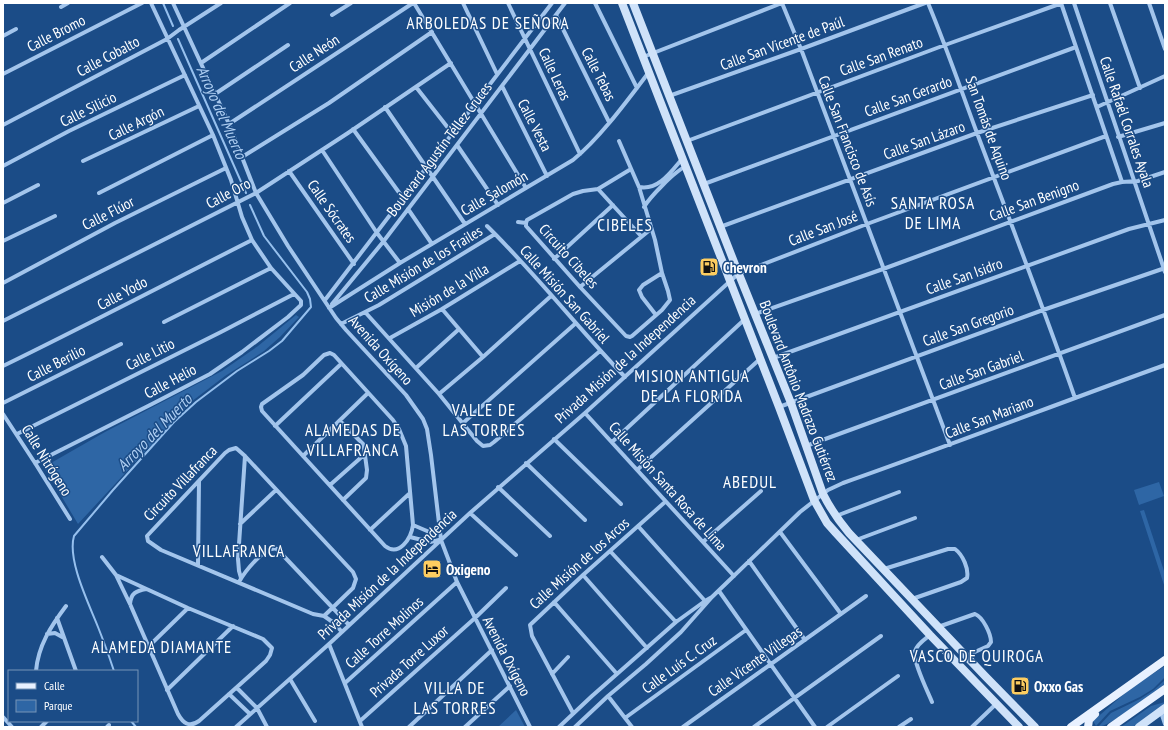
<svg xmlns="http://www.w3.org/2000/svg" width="1168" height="730" viewBox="0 0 1168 730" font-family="'PT Sans Narrow',sans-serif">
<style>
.green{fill:#2e66a5}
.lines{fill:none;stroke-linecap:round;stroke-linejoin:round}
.stream{stroke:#96c0ee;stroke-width:2}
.street{stroke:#a3c5ec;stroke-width:4}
.secondary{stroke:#cfe2f9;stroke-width:8}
.primary{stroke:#e8f1ff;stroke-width:8}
.labels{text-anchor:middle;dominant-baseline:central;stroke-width:3;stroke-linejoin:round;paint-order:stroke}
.street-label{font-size:15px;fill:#fff;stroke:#1b4c87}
.poi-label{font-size:15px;font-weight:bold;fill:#fff;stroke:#1b4c87;text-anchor:start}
.water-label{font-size:16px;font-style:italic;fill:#afcff3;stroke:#1b4c87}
.quarter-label{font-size:17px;letter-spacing:1px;fill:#fff;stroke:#1b4c87}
</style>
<rect width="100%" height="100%" fill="#1b4c87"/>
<!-- green -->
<path class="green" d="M296 315 299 317 280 337 264 351 225 376 191 402 78 524 44 467 105 432 222 371 258 346Z
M1159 482 1164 496 1139 505 1134 490Z
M1144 510 1165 574V588L1140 511Z
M1165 666V677L1153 689 1140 697 1110 711 1096 726 1093 721 1132 687Z
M1165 680V684C1154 692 1109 727 1098 727L1111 713 1140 699 1154 690Z
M1165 702V704L1133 727H1121L1151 706Z
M516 710 525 727H498Z"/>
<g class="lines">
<!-- stream -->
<path class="stream" d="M163 3 173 26
M178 39 246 193
M114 671C109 656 104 642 98 627 89 604 67 560 74 536L113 490 174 422 196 402 237 371 269 351 282 341 311 307 310 299 307 292 264 236 250 205
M131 721 136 727"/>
<!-- street -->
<path class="street" d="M173 3 229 124 256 193 288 246 336 318 346 330 406 395 423 419 427 429 431 455 441 540 457 582 530 727
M414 3 526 188
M463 3 497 74
M508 3 580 154
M595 3 637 88
M782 3 801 49 950 445
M928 3C946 46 961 90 977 133 1010 221 1044 309 1075 398
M1061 3 1122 182
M1074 3 1165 272
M1110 3 1140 88
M1149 3 1165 49
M61 7 68 3
M332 15 351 3
M556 15 609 122
M3 36 16 29
M643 57 782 3
M201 63 290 3
M3 74 142 3
M502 86 547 176
M416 87 452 133
M215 94 288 45
M669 96 801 49 925 3
M385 107 465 224
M1097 107 1165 76
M229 124 413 3
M3 125 167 39 179 30 221 3
M353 129 403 198
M1118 137 1165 123
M687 141 945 45 1062 3
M457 145 498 205
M322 150 377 233 400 263
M242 157 329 103 432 32
M83 161 199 106
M3 166 69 131 185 75
M289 171 354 264
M704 184 1076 47
M639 187C658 191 671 172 682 159
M598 189 641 236
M99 193 213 135
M3 203 38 185
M644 207C650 197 675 171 685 167
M408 209 432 244
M518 222 526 223
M526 223V226L580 287 626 336 630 337 632 336 662 310 670 300 668 291 662 273 655 240 639 187 619 141
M526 223 527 220 573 194 583 191 598 189 631 169
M487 226C536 274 578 328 625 377
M720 227 977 133 1093 95
M3 241 55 216
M554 259 613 205
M3 283 115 223 226 168
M580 287 651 229
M325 300 552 3
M332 304 383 242 565 3
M329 308 400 263 573 160C600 138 627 101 649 72
M442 309 483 357
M365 312 439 394 477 441 483 446 490 445 494 442 600 351
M755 314 883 269 1113 184 1122 182 1138 181 1165 172
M656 315 642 297 639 290 643 285 662 273
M3 321 256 193 348 133 451 63
M164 322 271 268
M341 324 379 305 495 234
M390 338 442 309 520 261
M330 353 334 355 393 420 399 429 406 446 413 525C411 539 399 557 385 546L262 411 261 407 262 404 303 375 324 355Z
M773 358 1129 229 1165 220
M3 366C87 325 169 282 252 240
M416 368 458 330
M439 394 483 357 551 296
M3 403 121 344
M779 407 1043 310 1165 268
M585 413 734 576
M3 414 35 463 70 519
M340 421 363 444 364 448 367 470 366 478 343 500
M463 423 576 323
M275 426 341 364
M17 434 221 332 294 294
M554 439 621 504
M612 442 745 319
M806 446 1165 315
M303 456 368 393
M35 463 152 404 210 374 242 352 288 317 301 305V301L271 268 252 240 242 217 231 180 213 135 151 3
M526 463 585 520
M637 470 760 359
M330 485 365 454
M498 487 550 536
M470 513 516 555
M836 516 899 492
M240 524 276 490
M413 525 427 531 440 532
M638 526 706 602
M370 530 410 493
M780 532 841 614
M410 537 430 542 439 540
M856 540 915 518
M703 542 761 491
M610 551 676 622
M102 557 116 575 130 604 178 714C183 723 189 728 199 721L266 661 270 655 272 648 263 639 188 608 116 575
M749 561 805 640
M198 565 199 481
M884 569 948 549H955C963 555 969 569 967 578L961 582 912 599
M583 575 647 648
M241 578 239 571 238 559 245 456
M239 582C244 573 265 545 277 549L349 625
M719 591 815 727
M554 602 617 674
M130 604C131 593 136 591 146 589
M324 616 353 588 356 579 353 572 245 456 236 448 229 450 225 453 147 536 148 541 161 550 313 614 324 616 334 623 342 632
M57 618 76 671
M938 627 972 615 975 614C983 617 991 634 991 642L988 646 966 656
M47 634 55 633 64 638
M930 635C925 639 917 644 915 651 912 660 928 692 932 702
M329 644 362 727
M149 646 188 608
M36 671C38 646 51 626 66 606
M552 674 568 657
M290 679 315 721
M345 683 457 582
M237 688 257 708 267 727
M167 690 233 626
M229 694 250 714
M608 696 632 727
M1161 712 1165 724
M573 713 532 636 530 625 583 575 665 502
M3 717 12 727
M625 718 746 630
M360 721 475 618 506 588
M41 727 47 721
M107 727 109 725
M236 727 329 644 470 513 585 413 738 274 867 224 1106 136
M409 727 492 650
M465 727 510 686
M559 727 592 696 676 622 705 601 712 597
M575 727 608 696 646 664 681 632 712 597 800 512 828 490 843 483C951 445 1057 404 1165 365
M683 727 866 596
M754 727 881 636
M827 727 898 676
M899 727 911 719
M972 727 996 704"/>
<!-- secondary -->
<path class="secondary" d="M622 3 779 407 814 500 827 523 835 532 930 635 1019 727
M633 3 734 262 791 403 823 494C830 508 839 521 849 533L985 676 1035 727
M1139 727 1165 708"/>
<!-- primary -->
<path class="primary" d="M1071 727 1165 660
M1088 727 1089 720 1095 714
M1111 727 1165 689"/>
</g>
<!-- icons -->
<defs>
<symbol id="fuel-square" viewBox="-11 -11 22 22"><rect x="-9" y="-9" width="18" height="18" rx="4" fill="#fdcd60" stroke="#1b4c87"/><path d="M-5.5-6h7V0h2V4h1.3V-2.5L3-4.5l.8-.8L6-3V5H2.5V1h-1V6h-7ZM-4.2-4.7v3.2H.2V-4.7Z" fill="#111"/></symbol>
<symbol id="hotel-square" viewBox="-11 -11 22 22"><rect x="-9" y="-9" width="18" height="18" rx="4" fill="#fdcd60" stroke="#1b4c87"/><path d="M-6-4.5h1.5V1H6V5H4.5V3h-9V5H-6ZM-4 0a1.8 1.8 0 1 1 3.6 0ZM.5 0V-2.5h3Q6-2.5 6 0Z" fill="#111"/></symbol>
</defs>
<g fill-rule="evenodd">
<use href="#fuel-square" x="698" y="256" width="22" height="22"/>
<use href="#hotel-square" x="421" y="558" width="22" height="22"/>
<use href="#fuel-square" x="1009" y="675" width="22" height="22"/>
</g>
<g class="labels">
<!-- street labels -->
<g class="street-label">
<text transform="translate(56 33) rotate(-27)">Calle Bromo</text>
<text transform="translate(782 43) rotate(-20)">Calle San Vicente de Paúl</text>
<text transform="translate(314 53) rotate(-33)">Calle Neón</text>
<text transform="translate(108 56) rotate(-28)">Calle Cobalto</text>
<text transform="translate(881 56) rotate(-20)">Calle San Renato</text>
<text transform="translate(555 74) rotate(65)">Calle Leras</text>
<text transform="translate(599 74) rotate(63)">Calle Tebas</text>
<text transform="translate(908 96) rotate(-20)">Calle San Gerardo</text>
<text transform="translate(88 109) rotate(-26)">Calle Silicio</text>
<text transform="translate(1127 122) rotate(71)">Calle Rafaél Corrales Ayala</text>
<text transform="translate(136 123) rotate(-26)">Calle Argón</text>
<text transform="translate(535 125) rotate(63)">Calle Vesta</text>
<text transform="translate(989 128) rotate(70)">San Tomás de Aquino</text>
<text transform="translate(924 140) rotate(-20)">Calle San Lázaro</text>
<text transform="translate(848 141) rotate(69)">Calle San Francisco de Asís</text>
<text transform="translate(439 149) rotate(-53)">Boulevard Agustín Téllez Cruces</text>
<text transform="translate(228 193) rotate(-28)">Calle Oro</text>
<text transform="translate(494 193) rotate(-30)">Calle Salomón</text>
<text transform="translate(1034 200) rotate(-20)">Calle San Benigno</text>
<text transform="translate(332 211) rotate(55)">Calle Sócrates</text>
<text transform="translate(108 213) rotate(-27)">Calle Flúor</text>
<text transform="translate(823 228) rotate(-21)">Calle San José</text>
<text transform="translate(569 256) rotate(48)">Circuito Cibeles</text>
<text transform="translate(423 264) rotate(-31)">Calle Misión de los Frailes</text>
<text transform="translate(964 276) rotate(-20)">Calle San Isidro</text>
<text transform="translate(449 290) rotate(-31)">Misión de la Villa</text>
<text transform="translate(122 293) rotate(-28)">Calle Yodo</text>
<text transform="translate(565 294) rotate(48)">Calle Misión San Gabriel</text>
<text transform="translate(968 325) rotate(-20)">Calle San Gregorio</text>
<text transform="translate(381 350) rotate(48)">Avenida Oxígeno</text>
<text transform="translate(150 354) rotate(-27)">Calle Litio</text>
<text transform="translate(625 359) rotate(-42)">Privada Misión de la Independencia</text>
<text transform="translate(56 363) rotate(-27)">Calle Berilio</text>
<text transform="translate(981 370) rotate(-20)">Calle San Gabriel</text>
<text transform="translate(170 381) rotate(-28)">Calle Helio</text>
<text transform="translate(799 391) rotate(69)">Boulevard Antônio Madrazo Gutiérrez</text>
<text transform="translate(989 417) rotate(-21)">Calle San Mariano</text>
<text transform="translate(47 460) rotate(58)">Calle Nitrógeno</text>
<text transform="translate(180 483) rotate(-46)">Circuito Villafranca</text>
<text transform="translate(668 486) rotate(48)">Calle Misión Santa Rosa de Lima</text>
<text transform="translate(579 563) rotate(-42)">Calle Misión de los Arcos</text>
<text transform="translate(387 574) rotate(-43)">Privada Misión de la Independencia</text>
<text transform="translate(384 632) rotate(-42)">Calle Torre Molinos</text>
<text transform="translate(507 656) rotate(63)">Avenida Oxígeno</text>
<text transform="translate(409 661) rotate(-42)">Privada Torre Luxor</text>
<text transform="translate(755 661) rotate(-35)">Calle Vicente Villegas</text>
<text transform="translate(679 664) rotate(-36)">Calle Luís C. Cruz</text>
</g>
<!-- poi labels -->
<g class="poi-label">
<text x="723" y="267">Chevron</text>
<text x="446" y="569">Oxigeno</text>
<text x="1034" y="686">Oxxo Gas</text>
</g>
<!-- water labels -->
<g class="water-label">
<text transform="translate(222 112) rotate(66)">Arroyo del Muerto</text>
<text transform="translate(154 432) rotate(-46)">Arroyo del Muerto</text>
</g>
<!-- quarter labels -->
<g class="quarter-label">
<text x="488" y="23">ARBOLEDAS DE SEÑORA</text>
<text x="933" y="203">SANTA ROSA<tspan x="933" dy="20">DE LIMA</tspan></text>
<text x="625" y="225">CIBELES</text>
<text x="692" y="376">MISION ANTIGUA<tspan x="692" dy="20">DE LA FLORIDA</tspan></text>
<text x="484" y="410">VALLE DE<tspan x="484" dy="20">LAS TORRES</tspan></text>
<text x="353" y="430">ALAMEDAS DE<tspan x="353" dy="20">VILLAFRANCA</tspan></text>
<text x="750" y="482">ABEDUL</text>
<text x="239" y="551">VILLAFRANCA</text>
<text x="162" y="647">ALAMEDA DIAMANTE</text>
<text x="977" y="656">VASCO DE QUIROGA</text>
<text x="455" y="688">VILLA DE<tspan x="455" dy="20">LAS TORRES</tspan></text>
</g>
</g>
<!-- border -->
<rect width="1168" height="730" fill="none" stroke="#ffffff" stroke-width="8"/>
<!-- legend -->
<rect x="8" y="670" width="130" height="52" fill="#1b4c87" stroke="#7694b7"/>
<rect x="16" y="683" width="20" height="6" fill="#e8f1ff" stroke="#7694b7"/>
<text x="44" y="690" font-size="12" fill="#ffffff">Calle</text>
<rect x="16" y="700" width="20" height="12" fill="#2e66a5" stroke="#7694b7"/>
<text x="44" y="710" font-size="12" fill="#ffffff">Parque</text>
</svg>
